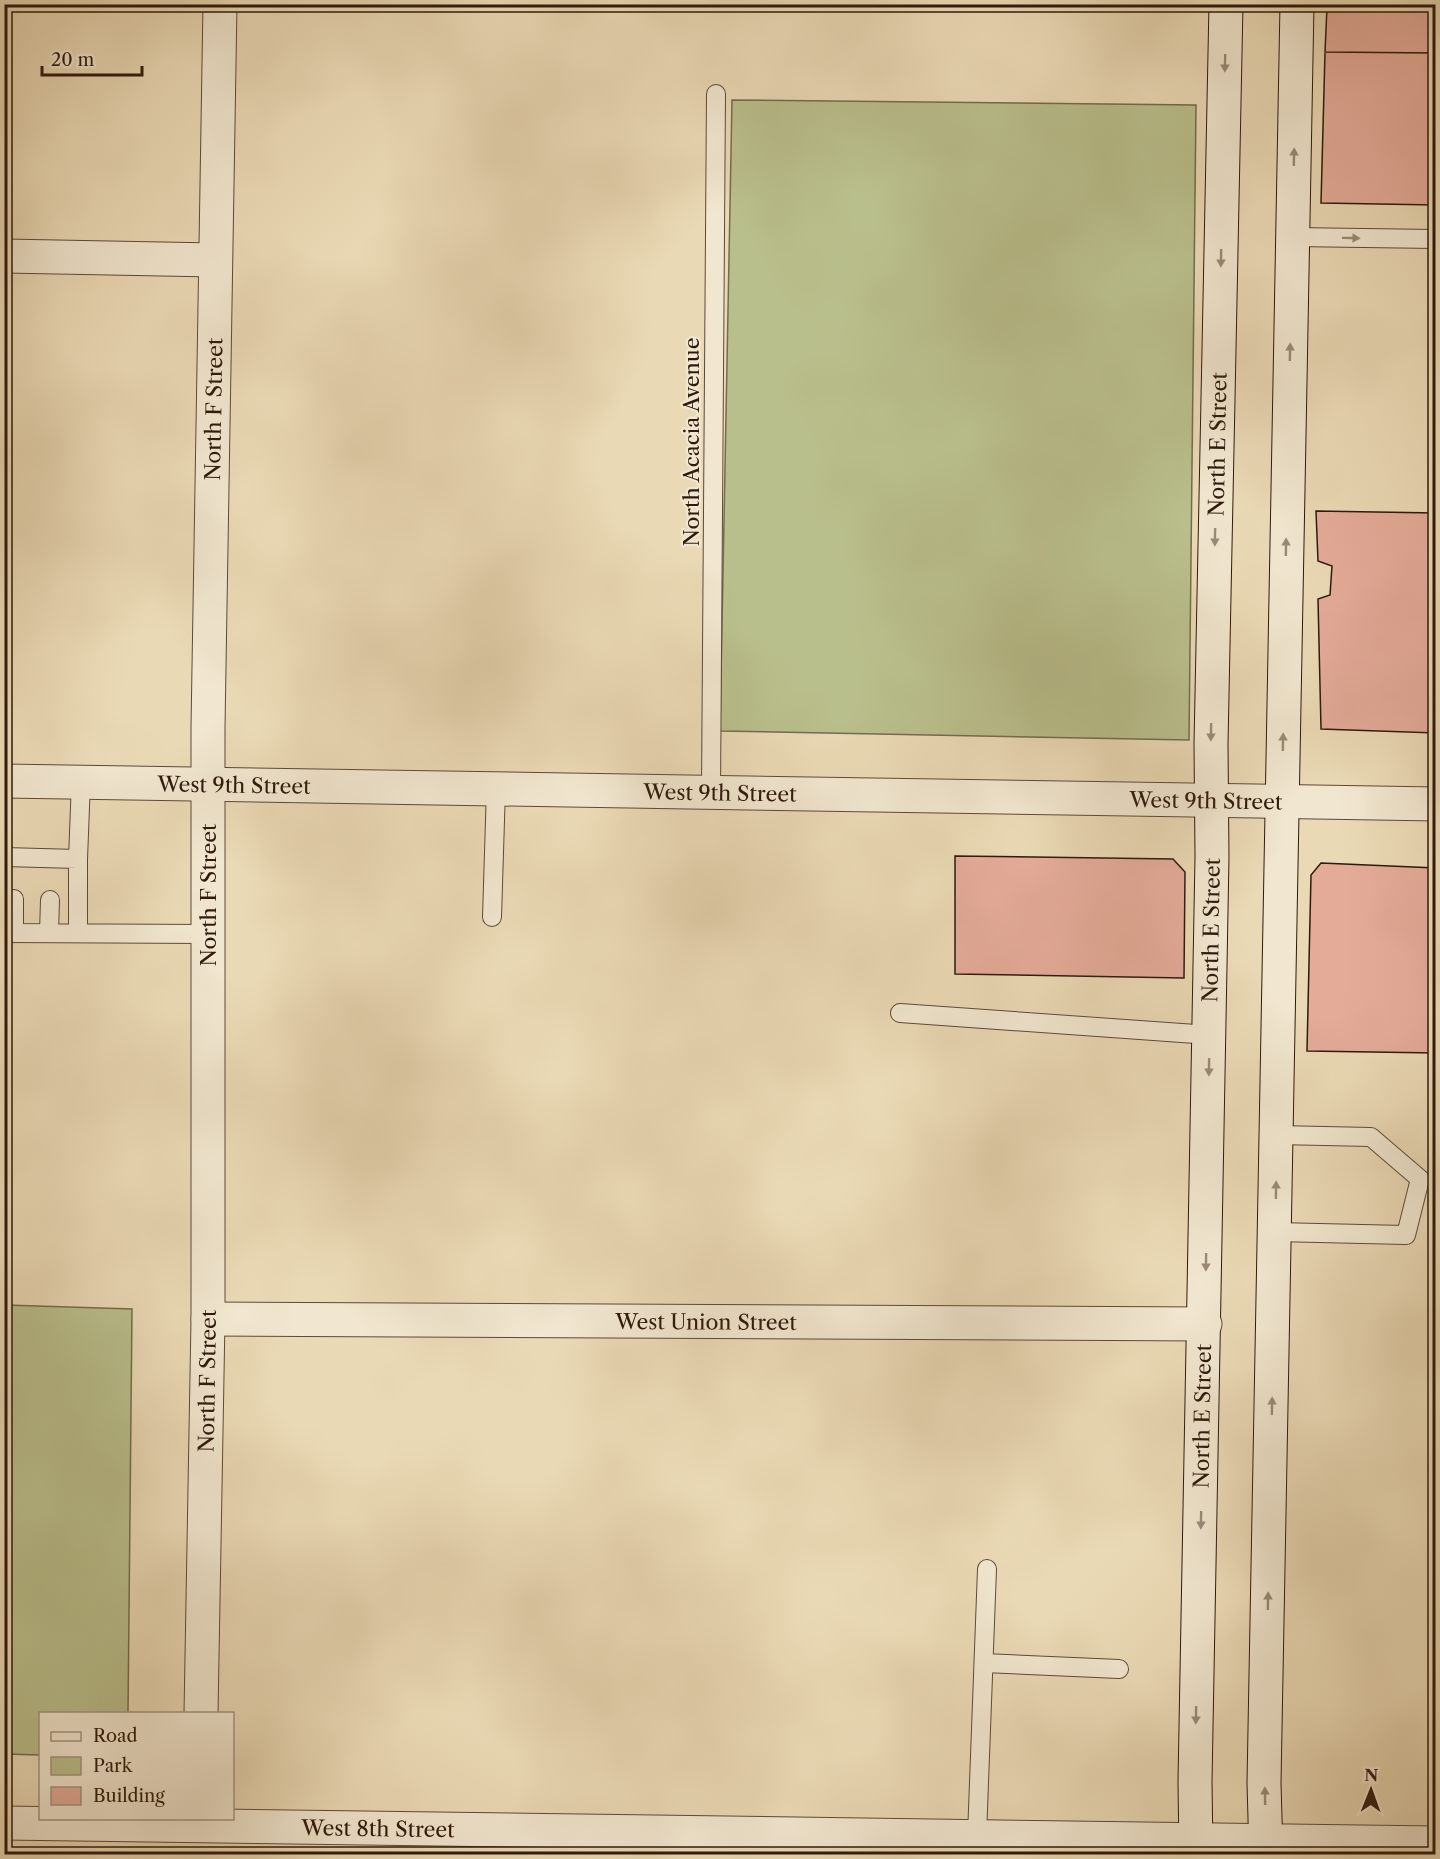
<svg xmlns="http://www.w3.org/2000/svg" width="1440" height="1859" viewBox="0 0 1440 1859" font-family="'Libre Caslon Text',serif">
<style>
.green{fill:#b9bf8c;stroke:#746c4c;stroke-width:1.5}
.building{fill:#e4ab99;stroke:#2e1a0c;stroke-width:1.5}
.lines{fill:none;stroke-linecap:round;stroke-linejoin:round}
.service-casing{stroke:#5d4a36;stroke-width:20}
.minor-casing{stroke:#5d4a36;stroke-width:35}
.tertiary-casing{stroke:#5d4a36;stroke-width:35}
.secondary-casing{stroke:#2e1a0c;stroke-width:35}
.service{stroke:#f1e6cf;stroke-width:18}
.minor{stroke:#f1e6cf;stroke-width:33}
.tertiary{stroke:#f1e6cf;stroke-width:33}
.secondary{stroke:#f1e6cf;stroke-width:33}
.oneway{fill:#998a77}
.labels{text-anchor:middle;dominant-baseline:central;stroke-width:4.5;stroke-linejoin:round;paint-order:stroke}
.street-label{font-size:21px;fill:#2e1a0c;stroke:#f1e6cf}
</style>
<rect width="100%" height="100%" fill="#ead9b5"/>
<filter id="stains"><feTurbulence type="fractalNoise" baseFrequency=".00333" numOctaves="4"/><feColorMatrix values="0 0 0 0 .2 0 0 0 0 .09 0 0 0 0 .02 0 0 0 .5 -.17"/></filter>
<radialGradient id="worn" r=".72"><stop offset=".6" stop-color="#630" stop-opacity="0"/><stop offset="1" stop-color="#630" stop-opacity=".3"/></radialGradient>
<!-- green -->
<path class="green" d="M732 100 1196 105 1189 740 720 731Z
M5 1305 132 1309 128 1713 40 1714V1755L5 1754Z"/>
<!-- building -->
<path class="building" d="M1401 4H1436V53L1325 52 1327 7 1401 8Z
M1325 52 1436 53V205L1321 203Z
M1316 511 1436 513V733L1321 729 1318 599 1330 595 1332 566 1318 561Z
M955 856 1173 859 1185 872 1184 978 955 974Z
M1321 863 1436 868V1053L1307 1051 1311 875Z"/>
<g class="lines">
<defs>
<path id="service" d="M1292 237 1436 239
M711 791 716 94
M4 857 78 859 81 781
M78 859V933
M492 917 496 788
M4 933 208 934
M14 933V899
M49 933 50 900
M900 1013 1210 1035
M1275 1232 1406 1235 1420 1179 1371 1137 1277 1135
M984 1663 1119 1669
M977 1836 987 1569"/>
<g id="minor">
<path d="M4 256 215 260"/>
<path id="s1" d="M208 1319 1205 1324"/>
<path id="s2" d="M201 1714 208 1319V728L220 4"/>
<path id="s3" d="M4 1823 1436 1843"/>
</g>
<g id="tertiary">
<path id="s4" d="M4 781 1436 804"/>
</g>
<g id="secondary">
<path id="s5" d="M1196 1854 1195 1782 1212 857 1211 744 1226 4"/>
<path d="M1266 1854 1264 1783 1297 4"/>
</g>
</defs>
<!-- service casing -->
<use href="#service" class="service-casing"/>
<!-- minor casing -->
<use href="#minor" class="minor-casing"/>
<!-- tertiary casing -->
<use href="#tertiary" class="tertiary-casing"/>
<!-- secondary casing -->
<use href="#secondary" class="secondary-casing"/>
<!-- service -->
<use href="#service" class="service"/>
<!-- minor -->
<use href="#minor" class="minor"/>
<!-- tertiary -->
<use href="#tertiary" class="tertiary"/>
<!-- secondary -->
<use href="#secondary" class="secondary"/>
</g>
<!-- one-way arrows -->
<defs><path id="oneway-solid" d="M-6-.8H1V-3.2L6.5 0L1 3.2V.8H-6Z" transform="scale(1.5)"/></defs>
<g class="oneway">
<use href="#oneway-solid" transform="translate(1225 63) rotate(91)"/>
<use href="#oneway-solid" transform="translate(1294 157) rotate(-89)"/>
<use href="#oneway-solid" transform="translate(1351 238) rotate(1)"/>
<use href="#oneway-solid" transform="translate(1221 258) rotate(91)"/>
<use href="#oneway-solid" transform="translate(1290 352) rotate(-89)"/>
<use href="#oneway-solid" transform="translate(1215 537) rotate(91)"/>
<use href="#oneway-solid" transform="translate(1286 547) rotate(-89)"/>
<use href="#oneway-solid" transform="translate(1211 732) rotate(91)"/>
<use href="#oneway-solid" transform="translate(1283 742) rotate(-89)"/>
<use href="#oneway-solid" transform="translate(1209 1067) rotate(91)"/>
<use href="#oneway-solid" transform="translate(1276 1190) rotate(-89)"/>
<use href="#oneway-solid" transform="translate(1206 1262) rotate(91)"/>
<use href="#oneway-solid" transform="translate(1272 1406) rotate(-89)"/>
<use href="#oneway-solid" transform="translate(1201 1520) rotate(91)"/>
<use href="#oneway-solid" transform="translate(1268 1601) rotate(-89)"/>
<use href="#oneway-solid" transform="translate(1196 1715) rotate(91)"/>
<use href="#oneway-solid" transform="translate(1265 1796) rotate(-91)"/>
</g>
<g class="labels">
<!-- street labels -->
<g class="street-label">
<text stroke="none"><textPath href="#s2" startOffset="1305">North F Street</textPath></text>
<text transform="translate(691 442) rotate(-90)">North Acacia Avenue</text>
<text stroke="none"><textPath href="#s5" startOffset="1410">North E Street</textPath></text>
<text stroke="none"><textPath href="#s4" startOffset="230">West 9th Street</textPath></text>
<text stroke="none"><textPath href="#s4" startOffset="716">West 9th Street</textPath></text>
<text stroke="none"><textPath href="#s4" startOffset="1202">West 9th Street</textPath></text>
<text transform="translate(208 895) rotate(-90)">North F Street</text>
<text stroke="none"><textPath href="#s5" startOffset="924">North E Street</textPath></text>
<text stroke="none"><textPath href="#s1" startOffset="498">West Union Street</textPath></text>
<text stroke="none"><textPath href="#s2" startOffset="333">North F Street</textPath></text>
<text stroke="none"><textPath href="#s5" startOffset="438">North E Street</textPath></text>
<text stroke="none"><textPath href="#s3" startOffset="374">West 8th Street</textPath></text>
</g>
</g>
<!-- margin -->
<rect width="1440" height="1859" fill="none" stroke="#ead9b5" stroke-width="24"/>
<rect x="6" y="6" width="1428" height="1847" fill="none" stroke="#2e1a0c" stroke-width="3"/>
<rect x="12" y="12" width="1416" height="1835" fill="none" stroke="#2e1a0c" stroke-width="1.5"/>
<!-- legend -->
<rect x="39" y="1712" width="195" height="108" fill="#f1e6cf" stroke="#a39481" stroke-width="1.5"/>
<rect x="51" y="1732" width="30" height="9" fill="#f1e6cf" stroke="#a39481" stroke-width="1.5"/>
<text x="93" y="1742" font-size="18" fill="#2e1a0c">Road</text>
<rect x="51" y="1757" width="30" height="18" fill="#b9bf8c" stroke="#a39481" stroke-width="1.5"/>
<text x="93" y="1772" font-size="18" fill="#2e1a0c">Park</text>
<rect x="51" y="1787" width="30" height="18" fill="#e4ab99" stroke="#a39481" stroke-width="1.5"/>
<text x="93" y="1802" font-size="18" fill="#2e1a0c">Building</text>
<!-- north arrow -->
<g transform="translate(1371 1790) rotate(1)" stroke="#f1e6cf" stroke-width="4.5" paint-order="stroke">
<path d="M0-4.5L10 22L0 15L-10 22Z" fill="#2e1a0c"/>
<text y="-9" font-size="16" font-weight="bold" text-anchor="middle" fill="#2e1a0c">N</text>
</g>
<!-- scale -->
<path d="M42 66v9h100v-9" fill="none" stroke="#2e1a0c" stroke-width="3"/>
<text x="51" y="66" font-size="18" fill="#2e1a0c" stroke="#f1e6cf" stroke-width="4.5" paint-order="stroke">20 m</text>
<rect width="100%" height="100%" filter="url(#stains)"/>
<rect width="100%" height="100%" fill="url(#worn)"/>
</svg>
